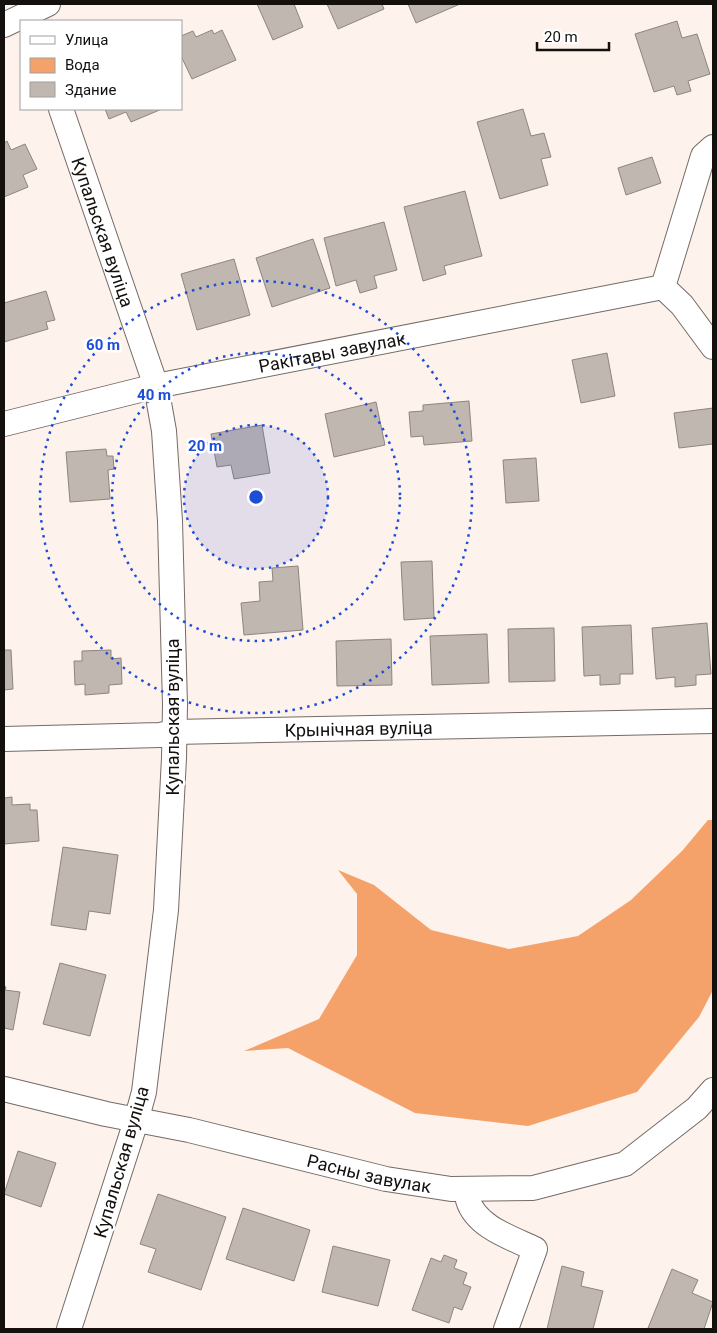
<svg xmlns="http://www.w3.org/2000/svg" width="717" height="1333" viewBox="0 0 717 1333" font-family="Roboto,sans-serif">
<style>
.water{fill:#f4a26a}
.building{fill:#c1b7b1;stroke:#8e857f}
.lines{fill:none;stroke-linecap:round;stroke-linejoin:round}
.minor-casing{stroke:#746b66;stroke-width:26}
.minor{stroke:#fff;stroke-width:24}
.ring{fill:none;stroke:#1d4ed8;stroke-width:2.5;stroke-dasharray:2.5 5}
.labels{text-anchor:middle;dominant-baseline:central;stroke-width:5;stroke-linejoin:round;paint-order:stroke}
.street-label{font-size:18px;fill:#13100e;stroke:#fff}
.centre{fill:#1d4ed8;stroke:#fff;stroke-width:2.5}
.ring-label{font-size:15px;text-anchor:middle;font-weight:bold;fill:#1d4ed8;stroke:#fff;stroke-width:5;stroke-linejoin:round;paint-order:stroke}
</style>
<rect width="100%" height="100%" fill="#fdf2ec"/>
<!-- water -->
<path class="water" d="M708 820H713V990L699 1017 637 1092 528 1126 415 1113 288 1048 244 1051 319 1019 357 955V894L338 870 374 885 431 930 509 949 578 936 631 900 682 851Z"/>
<!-- building -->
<path class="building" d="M257 4H294L303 27 273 40Z
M327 4H382L384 9 338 29Z
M408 4H460L416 23Z
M677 21 682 38 697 34 710 74 688 81 691 91 677 95 674 86 654 92 635 34Z
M212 30 214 34 222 30 236 60 192 79 181 56V36L193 31 196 37Z
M105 109H162L131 122 126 112 109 119Z
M523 109 531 136 544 133 551 157 541 159 548 185 500 199 477 122Z
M7 141 11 150 25 144 37 169 23 175 28 187 4 197V143Z
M652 157 661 183 626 195 618 168Z
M465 191 482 256 444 266 446 274 423 281 404 207Z
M384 222 397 270 374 276 377 288 360 293 356 280 336 286 324 238Z
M313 239 330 288 272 307 256 258Z
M234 259 250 315 197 330 181 274Z
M46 291 55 320 46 322 48 329 4 342V303Z
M607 353 615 396 581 403 572 360Z
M469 401 472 441 424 445 423 436 411 437 409 412 423 411V405Z
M376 402 385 445 334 457 325 414Z
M713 408V444L679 448 674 413Z
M262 425 270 473 234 479 231 465 217 467 211 434Z
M106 449 107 456H113L114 469 108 470 110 499 70 502 66 452Z
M536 458 539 501 506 503 503 460Z
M432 561 434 618 404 620 401 562Z
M298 566 303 630 244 635 241 603 260 601 259 582 273 581 272 568Z
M707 623 711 674 696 675V685L675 687V677L656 679 652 628Z
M631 625 633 674H620V684L600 685V675L584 676 582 627Z
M554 628 555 681 509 682 508 629Z
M487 634 489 683 432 685 430 636Z
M391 639 392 685 337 686 336 641Z
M4 650H11L13 689 4 690Z
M111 650V659L121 658 122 684 109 685V693L85 695V684L75 685 74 661H82V651Z
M12 797V805L30 804V810H37L39 841 4 844V798Z
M63 847 118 855 110 914 89 911 86 930 51 925Z
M60 963 106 975 90 1036 43 1024Z
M4 986 6 987 5 990 20 992 13 1030 4 1028Z
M18 1151 56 1163 41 1207 4 1194Z
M158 1194 226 1217 201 1290 148 1272 156 1249 140 1244Z
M243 1208 310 1230 294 1281 226 1259Z
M333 1246 390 1260 378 1306 322 1292Z
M444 1255 457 1260 454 1268 467 1273 463 1284 471 1287 462 1310 454 1307 449 1323 412 1310 431 1258 441 1262Z
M562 1266 584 1272 581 1286 603 1291 593 1329H547Z
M672 1269 698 1280 692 1293 713 1302 704 1329H652L648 1328Z"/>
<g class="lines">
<defs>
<g id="minor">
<path d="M4 25 48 4"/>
<path id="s1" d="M61 109 156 386 164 431 170 521 175 705 174 758 166 910 144 1092 136 1121 69 1329"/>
<path d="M663 287 703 156 713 147"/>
<path d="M663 287 682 305 713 347"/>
<path id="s2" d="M4 424 156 386 663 287"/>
<path id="s3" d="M4 739 160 735 174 732 713 721"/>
<path id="s4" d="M4 1089 106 1114 189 1130 386 1179 451 1189 533 1188 625 1164 697 1108 713 1090"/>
<path d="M468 1200C476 1227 512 1238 535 1249L506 1329"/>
</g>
</defs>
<!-- minor casing -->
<use href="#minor" class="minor-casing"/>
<!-- minor -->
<use href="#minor" class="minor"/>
</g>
<!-- distance rings -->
<circle cx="256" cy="497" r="72" fill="#1d4ed8" fill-opacity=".12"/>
<g class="ring">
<circle cx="256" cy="497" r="72"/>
<circle cx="256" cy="497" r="144"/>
<circle cx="256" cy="497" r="216"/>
</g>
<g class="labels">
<!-- street labels -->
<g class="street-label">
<text stroke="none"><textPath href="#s1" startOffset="130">Купальская вуліца</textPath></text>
<text stroke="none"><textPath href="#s2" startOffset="336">Ракітавы завулак</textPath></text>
<text transform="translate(172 717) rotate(-90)">Купальская вуліца</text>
<text stroke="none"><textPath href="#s3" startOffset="355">Крынічная вуліца</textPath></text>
<text transform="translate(121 1162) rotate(-74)">Купальская вуліца</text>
<text stroke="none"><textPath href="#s4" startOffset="375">Расны завулак</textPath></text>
</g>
</g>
<circle cx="256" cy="497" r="8" class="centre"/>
<g class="ring-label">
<text x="103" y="350">60 m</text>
<text x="154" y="400">40 m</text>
<text x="205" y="451">20 m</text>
</g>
<!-- border -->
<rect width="717" height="1333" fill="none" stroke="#13100e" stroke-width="10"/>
<!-- legend -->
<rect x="20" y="20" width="162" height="90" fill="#ffffff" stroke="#a19f9f"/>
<rect x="30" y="36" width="25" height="8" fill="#ffffff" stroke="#a19f9f"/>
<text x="65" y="45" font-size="15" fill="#13100e">Улица</text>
<rect x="30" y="58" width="25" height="15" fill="#f4a26a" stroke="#a19f9f"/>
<text x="65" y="70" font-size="15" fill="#13100e">Вода</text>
<rect x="30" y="82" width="25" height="15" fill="#c1b7b1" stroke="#a19f9f"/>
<text x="65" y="95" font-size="15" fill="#13100e">Здание</text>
<!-- scale -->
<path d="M537 42v8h72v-8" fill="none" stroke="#13100e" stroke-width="2.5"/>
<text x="544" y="42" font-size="15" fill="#13100e" stroke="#ffffff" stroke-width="4" paint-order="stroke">20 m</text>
</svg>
